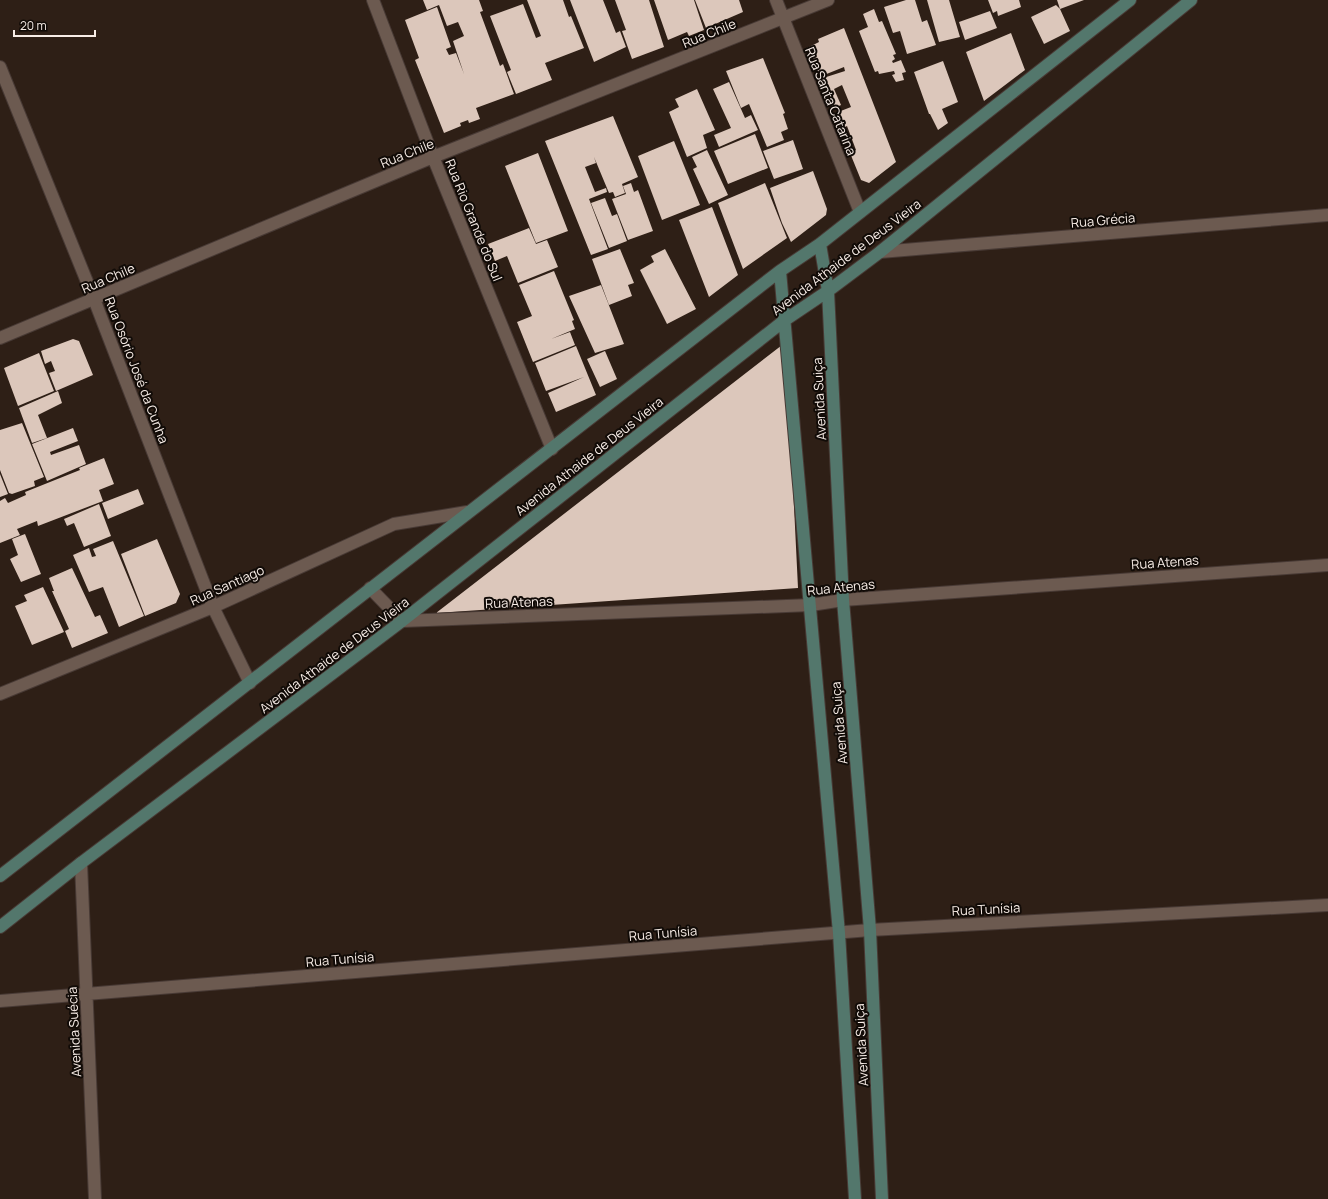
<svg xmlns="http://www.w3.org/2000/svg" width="1328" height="1199" viewBox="0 0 1328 1199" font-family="Manrope,sans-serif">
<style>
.building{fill:#dcc7bb}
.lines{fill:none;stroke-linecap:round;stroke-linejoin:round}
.street-casing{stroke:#483a35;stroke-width:14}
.secondary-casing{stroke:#483a35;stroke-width:14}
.street{stroke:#6c5a50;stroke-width:12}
.secondary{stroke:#53776c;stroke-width:12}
.labels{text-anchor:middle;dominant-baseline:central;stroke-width:4;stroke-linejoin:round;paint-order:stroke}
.street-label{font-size:13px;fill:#f8ede7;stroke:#110b07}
</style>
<rect width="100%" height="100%" fill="#2e1f16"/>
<!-- building -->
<path class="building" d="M423 0H479L483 11 480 12 500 66 503 64 514 94 476 108 480 119 469 123 468 120 460 123 461 126 444 133 415 60 419 58 405 20 437 7 451 47 446 49 449 55 456 53 464 74 453 41 464 36 458 22 447 26 439 5 427 10Z
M527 0H563L569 17 571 16 584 48 545 63 552 80 516 94 507 72 511 70 490 16 523 4 536 38 541 36Z
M570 0H603L616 33 620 31 626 47 594 62Z
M615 0H649L664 47 632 59 622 31 626 30Z
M654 0H694L704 30 689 36 687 32 668 40Z
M695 0H739L743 12 706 28Z
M906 0H915L922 22 927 20 936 45 907 54 900 31 893 33 884 7Z
M927 0H949L960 37 939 42Z
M988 0H1019L1021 7 998 16 997 11 993 13Z
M1057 0H1084L1060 9Z
M1056 5 1060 9 1070 31 1044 44 1031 17Z
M874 9 879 22 882 21 896 54 893 55 895 59 892 61 893 63 901 60 906 72 902 73 904 80 896 82 892 75 895 74 894 71 879 74 878 71 875 72 859 31 868 27 863 14Z
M990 11 997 28 965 40 959 22Z
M844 28 896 162 869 183 861 180 850 153 856 150 847 126 839 130 833 114 851 107 842 85 834 89 841 105 832 109 820 79 845 71 844 67 819 77 807 48 819 42 818 39Z
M1011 33 1025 70 984 101 966 52Z
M763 58 785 113 783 114 788 129 781 132 784 140 767 147 749 104 741 108 726 71Z
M943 61 958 102 942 109 948 123 938 130 930 114H929L914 72Z
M729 82 745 118 751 115 758 130 719 147 714 135 731 128 713 89Z
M697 89 715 130 703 135 707 148 687 157 669 112 679 107 675 99Z
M613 116 638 177 622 184 625 193 615 197 613 192 609 193 594 157 596 163 585 167 595 192 606 188 607 192 589 199 608 249 591 255 545 141Z
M755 134 768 168 728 184 714 151Z
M793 140 803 169 774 179 763 151Z
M674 141 700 205 662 220 638 156Z
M707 150 728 195 709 204 693 169 697 167 692 157Z
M538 153 568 231 536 243 505 166Z
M813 171 827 209 826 215 791 242 782 223 770 188Z
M631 183 634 192 638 190 653 231 628 240 612 199 626 194 623 186Z
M765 183 787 238 743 269 718 203Z
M605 198 612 216 617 214 627 241 609 248 591 203Z
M712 207 738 275 709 297 679 220Z
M529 228 536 244 547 240 558 267 518 283 507 256 495 261 488 244Z
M620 249 634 283 628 285 632 296 609 305 592 259Z
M665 249 696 309 667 324 640 270 654 262 651 256Z
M554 271 574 320 572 321 575 329 551 339 570 332 575 345 533 362 517 322 532 316 519 285Z
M601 285 624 344 595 353 569 296Z
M73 339 79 341 93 375 56 391 49 373 55 371 51 361 45 364 41 351Z
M786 342 798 588 436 613Z
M576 346 596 395 556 412 548 393 584 377 546 391 535 363Z
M605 351 617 379 600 387 587 359Z
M39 353 54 391 18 406 4 368Z
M58 391 62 403 38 415 47 438 32 443 19 408Z
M22 423 44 477 34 481 35 486 12 494 9 493 0 470V430Z
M73 428 78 441 50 452 51 455 79 445 86 464 47 481 32 444Z
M104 458 114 484 99 490 103 501 38 526 37 521 17 529 20 535 0 543V501L5 498 8 503 26 495 25 492 80 470 79 468Z
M0 474 8 494 0 497Z
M138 489 144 504 108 519 102 503Z
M99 504 111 536 84 547 74 523 67 526 64 519Z
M25 534 41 574 21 582 10 559 18 555 12 539Z
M157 539 180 594 176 603 145 616 121 554Z
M113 541 144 616 119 627 103 587 89 592 73 555 89 548 92 557 96 556 93 549Z
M72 568 95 617 100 615 108 633 72 648 65 631 69 629 52 591H54L49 578Z
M43 587 64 632 32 645 15 606 27 601 24 595Z"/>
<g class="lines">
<defs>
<path id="street" d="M373 0 433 157 552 449
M776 0 860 212
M0 67 94 299 213 607 250 683
M880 252 1328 215
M0 338 433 157 828 0
M370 588 402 621 811 605 843 600 1328 565
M0 694 213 607 394 524 467 512
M81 863 95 1199
M0 1001 870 930 1328 905"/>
<path id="secondary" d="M820 244 828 291 843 600 870 930 882 1199
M780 271 839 933 855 1199
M0 876 780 271 820 244 1130 0
M0 927 81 863 402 621 785 320 828 291 880 252 1191 0"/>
</defs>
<!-- street casing -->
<use href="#street" class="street-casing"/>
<!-- secondary casing -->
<use href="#secondary" class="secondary-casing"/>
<!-- street -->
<use href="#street" class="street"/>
<!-- secondary -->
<use href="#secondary" class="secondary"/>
</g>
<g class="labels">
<!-- street labels -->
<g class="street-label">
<text transform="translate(709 33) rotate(-22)">Rua Chile</text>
<text transform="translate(831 101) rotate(68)">Rua Santa Catarina</text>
<text transform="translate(407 153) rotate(-22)">Rua Chile</text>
<text transform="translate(474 220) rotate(68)">Rua Rio Grande do Sul</text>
<text transform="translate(1103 220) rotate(-5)">Rua Grécia</text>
<text transform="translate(846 257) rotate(-37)">Avenida Athaide de Deus Vieira</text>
<text transform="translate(108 278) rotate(-23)">Rua Chile</text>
<text transform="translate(137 370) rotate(69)">Rua Osório José da Cunha</text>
<text transform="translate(819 399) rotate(-93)">Avenida Suiça</text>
<text transform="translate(589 456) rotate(-38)">Avenida Athaide de Deus Vieira</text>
<text transform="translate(1165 562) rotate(-4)">Rua Atenas</text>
<text transform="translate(227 585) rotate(-24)">Rua Santiago</text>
<text transform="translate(841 587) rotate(-6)">Rua Atenas</text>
<text transform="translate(519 602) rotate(-2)">Rua Atenas</text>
<text transform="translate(334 655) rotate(-37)">Avenida Athaide de Deus Vieira</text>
<text transform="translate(839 723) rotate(-95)">Avenida Suiça</text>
<text transform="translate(986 909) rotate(-3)">Rua Tunísia</text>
<text transform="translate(663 933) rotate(-5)">Rua Tunísia</text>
<text transform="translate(340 959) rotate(-5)">Rua Tunísia</text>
<text transform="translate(74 1032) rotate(-93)">Avenida Suécia</text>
<text transform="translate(861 1045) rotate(-93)">Avenida Suiça</text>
</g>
</g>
<!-- scale -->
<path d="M14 30v6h81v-6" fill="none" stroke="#f8ede7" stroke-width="2"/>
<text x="20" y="30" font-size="12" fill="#f8ede7" stroke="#110b07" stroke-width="3" paint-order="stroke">20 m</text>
</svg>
